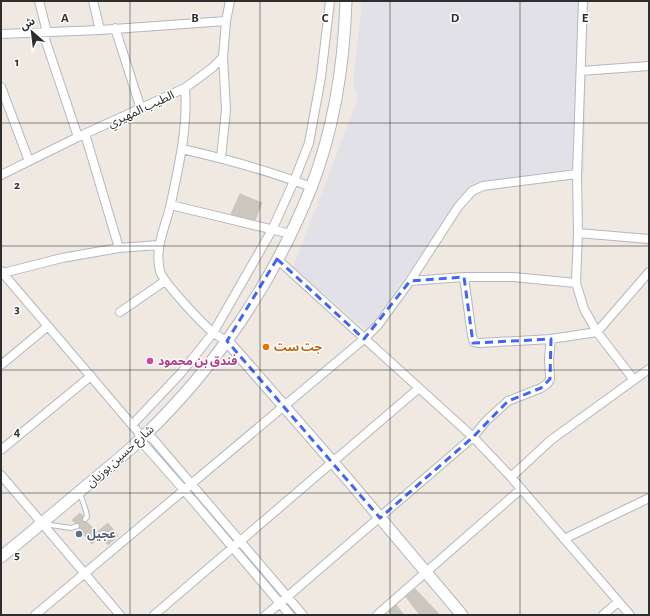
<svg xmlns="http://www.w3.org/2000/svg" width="650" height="616" viewBox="0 0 650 616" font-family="'Alegreya Sans','Noto Sans Arabic',sans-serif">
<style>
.industrial{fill:#e3e1e8}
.building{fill:#cbc7bf;stroke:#cbc5ba}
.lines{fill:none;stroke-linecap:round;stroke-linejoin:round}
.lane-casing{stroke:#b4b7c1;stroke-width:6}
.street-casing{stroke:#b4b7c1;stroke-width:10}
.secondary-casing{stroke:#b4b7c1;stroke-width:13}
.lane{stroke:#fff;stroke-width:4}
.street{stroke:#fff;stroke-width:8}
.secondary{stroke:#fff;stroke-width:11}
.marked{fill:none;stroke:#4264fb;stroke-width:3;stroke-dasharray:8 5;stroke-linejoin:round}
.grid{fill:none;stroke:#2e2e2e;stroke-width:1;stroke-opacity:0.55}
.food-dot{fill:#e8710a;stroke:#fff;stroke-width:1.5}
.hotel-dot{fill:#d1479c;stroke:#fff;stroke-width:1.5}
.service-dot{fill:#5c6f8a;stroke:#fff;stroke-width:1.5}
.labels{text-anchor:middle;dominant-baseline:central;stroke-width:3;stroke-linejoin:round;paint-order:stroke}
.street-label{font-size:12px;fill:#2e2e2e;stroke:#fff}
.food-label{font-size:12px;font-weight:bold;fill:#c56008;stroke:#fff;text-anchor:start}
.hotel-label{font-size:12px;font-weight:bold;fill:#b23c85;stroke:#fff;text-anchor:start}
.service-label{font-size:12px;font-weight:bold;fill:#4e5e75;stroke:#fff;text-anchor:start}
.grid-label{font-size:13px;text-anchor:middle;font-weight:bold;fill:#2e2e2e;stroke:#fff;stroke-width:3;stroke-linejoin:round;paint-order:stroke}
</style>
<rect width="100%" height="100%" fill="#efe9e1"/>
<!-- industrial -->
<path class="industrial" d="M362 1H587L584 173 469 187 367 331 293 267 358 99 353 83Z"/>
<!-- building -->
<path class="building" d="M240 194 262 203 255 220 231 214Z
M80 513 83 516 82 521 84 522H87L101 536 92 544 79 529 80 524 75 523 72 520Z
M108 523 118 536 108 545 97 532Z
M415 589 440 615H420L406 597Z
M396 605 404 615H391L389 612Z"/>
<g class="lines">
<defs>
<path id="lane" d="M80 493 86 511 87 517 85 519
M44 524 71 528 77 526"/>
<path id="street" d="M39 1 47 32
M93 1 100 30
M583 1 577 174 578 233 576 283 584 309 597 332 634 380
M115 28 141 109
M43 33 78 137
M1 34 100 30 226 21
M581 71 649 66
M1 87 29 161
M185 88C188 127 179 165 171 203 166 226 154 247 160 271 162 281 204 326 214 333 218 336 222 339 227 341
M85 134 119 248
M182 149C226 159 270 171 311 187
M221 158 226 110 223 57
M1 175 78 137 185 88 212 68 223 57 226 21 230 1
M171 205 291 234
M578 233 649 239
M277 259 473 437 511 477 630 615
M1 271 139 433 140 440 184 490 290 615
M3 273 62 258 119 248 159 245
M464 277 472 336 474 342 479 343 551 339 597 332 649 272
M410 281 464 277H513L576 283
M120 312 165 281
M1 365 48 326
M132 425 181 373 213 333 272 230 294 181 309 143 321 77 330 1
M142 434H146L153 439 303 615
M1 450 91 376
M1 475 120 615
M511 477 551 440 649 369
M564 539 649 498
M35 615 364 339 378 325 410 281 458 207 472 191 483 186 577 174
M154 615 419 388
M266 615 473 437 486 421 508 401 541 388 548 383 550 379 549 359 551 339
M377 615 521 489
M603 615 618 602"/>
<path id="secondary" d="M227 341 350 482 462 615
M1 557C32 532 62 506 92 481 110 466 128 452 144 436 216 367 274 281 311 188 334 129 344 64 346 1"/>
</defs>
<!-- lane casing -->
<use href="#lane" class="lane-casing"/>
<!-- street casing -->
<use href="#street" class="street-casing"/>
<!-- secondary casing -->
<use href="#secondary" class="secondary-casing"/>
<!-- lane -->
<use href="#lane" class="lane"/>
<!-- street -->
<use href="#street" class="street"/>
<!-- secondary -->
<use href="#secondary" class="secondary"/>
</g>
<!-- marked area -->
<path class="marked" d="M277 259 364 339 410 281 464 277 473 343 551 339 550 379 541 388 508 401 473 437 380 518 227 341Z"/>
<!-- grid -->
<path class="grid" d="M130 1V615M260 1V615M390 1V615M520 1V615M1 123H649M1 246H649M1 370H649M1 493H649"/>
<!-- markers -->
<circle class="food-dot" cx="266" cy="347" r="4"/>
<circle class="hotel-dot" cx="150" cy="361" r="4"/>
<circle class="service-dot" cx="79" cy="534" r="4"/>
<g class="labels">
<!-- street labels -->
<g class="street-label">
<text transform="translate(141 109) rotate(-25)">الطيب المهيري</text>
<text transform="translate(120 456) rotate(-42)">شارع حسين بوزيان</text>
</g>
<!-- food labels -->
<g class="food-label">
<text x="274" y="347">جت ست</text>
</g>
<!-- hotel labels -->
<g class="hotel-label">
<text x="158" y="361">فندق بن محمود</text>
</g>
<!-- service labels -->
<g class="service-label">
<text x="87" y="534">عجيل</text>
</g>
</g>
<g class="grid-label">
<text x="65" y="22">A</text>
<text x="195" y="22">B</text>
<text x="325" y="22">C</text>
<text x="455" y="22">D</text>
<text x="585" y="22">E</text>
<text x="17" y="66">1</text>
<text x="17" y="189">2</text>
<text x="17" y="313">3</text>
<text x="17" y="436">4</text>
<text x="17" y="559">5</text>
</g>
<!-- border -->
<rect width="650" height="616" fill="none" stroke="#2e2e2e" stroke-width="4"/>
<!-- north arrow -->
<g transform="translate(32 32) rotate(332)" stroke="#ffffff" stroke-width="3" paint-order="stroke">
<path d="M0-3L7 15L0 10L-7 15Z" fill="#2e2e2e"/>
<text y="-6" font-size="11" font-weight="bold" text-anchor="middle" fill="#2e2e2e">ش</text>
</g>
</svg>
